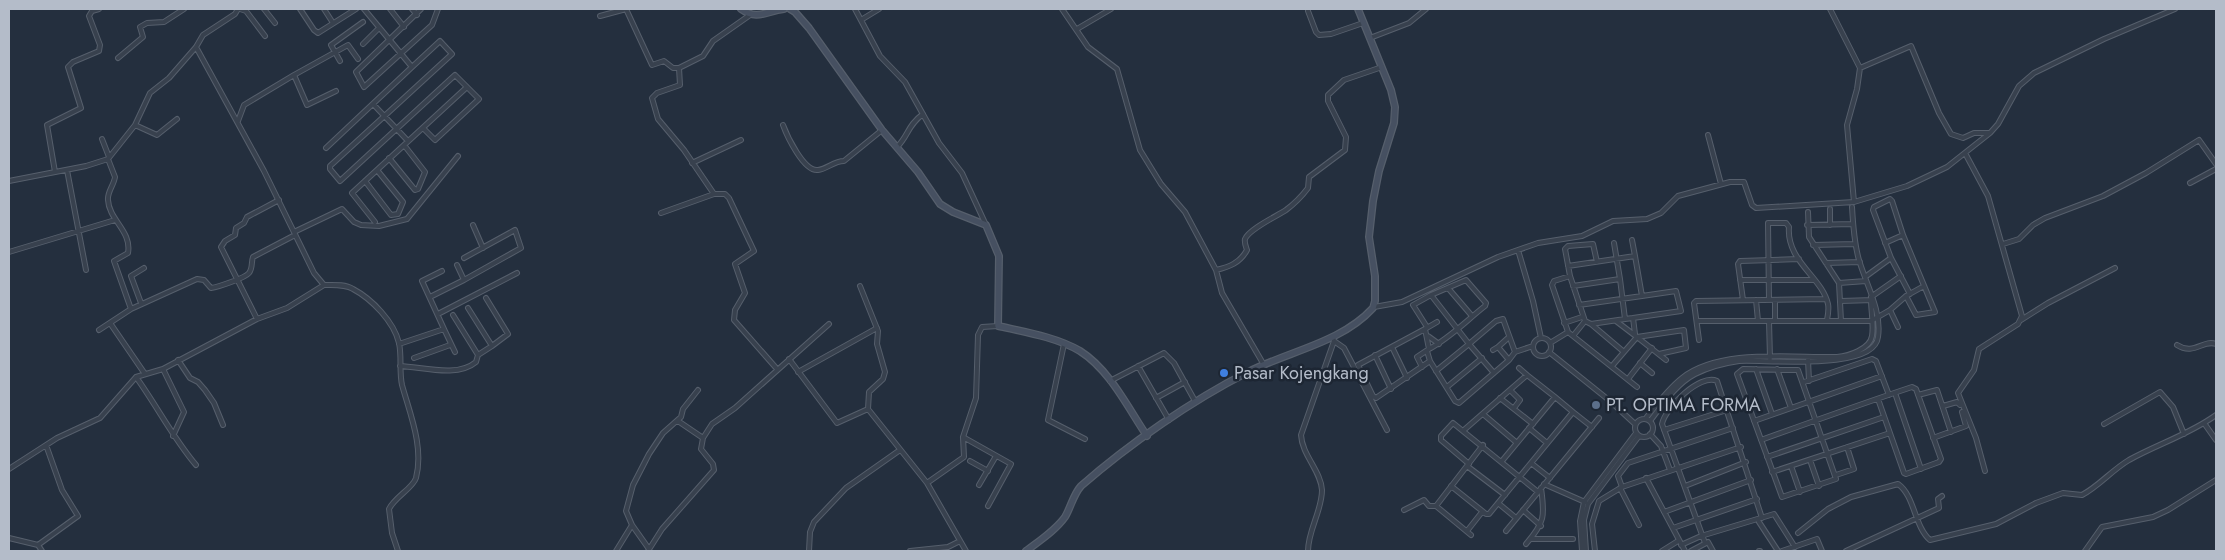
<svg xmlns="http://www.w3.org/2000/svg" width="2225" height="560" viewBox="0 0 2225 560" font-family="Jost,sans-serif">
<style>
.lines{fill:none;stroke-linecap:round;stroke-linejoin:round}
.street-casing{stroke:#565f6c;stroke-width:6}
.secondary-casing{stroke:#565f6c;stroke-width:8}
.street{stroke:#38414e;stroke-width:4}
.secondary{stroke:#465061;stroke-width:5.5}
.shop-dot{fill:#3f7fe0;stroke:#1d2633;stroke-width:2}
.service-dot{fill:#5c6f8a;stroke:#1d2633;stroke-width:2}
.labels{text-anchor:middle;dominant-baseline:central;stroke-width:5;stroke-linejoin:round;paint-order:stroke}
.poi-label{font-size:18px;fill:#b4bcc9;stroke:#1d2633;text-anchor:start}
</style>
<rect width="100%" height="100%" fill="#242f3e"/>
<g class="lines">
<defs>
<path id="street" d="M240 9 246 11 265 36
M264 9 275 23
M300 9 314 30 318 33 356 9
M324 9 333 23
M390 9 404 27
M412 9 417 15
M421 9 356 72 364 87 432 25 438 9
M855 9 880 56 905 82 939 143 962 173 986 225
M1062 9 1088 47 1117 69 1140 150 1161 184 1185 212 1216 270 1222 293 1264 365
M1830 9 1860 68 1857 89 1847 125 1854 202
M1308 11 1316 32 1319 35 1331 34 1363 23
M600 16 626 9 652 65 664 61 673 68H679
M861 20 879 9
M1077 29 1111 9
M1370 38 1409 23 1426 9
M363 44 379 28
M196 47 264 171 314 273 324 285C333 285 345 284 353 289 372 299 394 322 399 343 402 357 399 371 402 385 410 414 424 447 416 478 413 488 395 497 389 509L392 533 398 551
M118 58 143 37 140 27 147 23 164 22 184 9
M340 61 331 45 363 22
M412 67 440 41 452 54 330 166V169L340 181 455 75 479 99 435 140 423 128
M1860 68 1911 46 1939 113 1951 134 1963 138 1974 133H1989
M294 75 348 45 358 59
M373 104 408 141
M238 121 244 105 294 75 307 105 336 91
M135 125 157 135 177 119
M783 125C787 136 804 172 818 170 827 169 834 161 844 161L882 130
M1708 135 1721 184
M102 139 109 157
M897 147C909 135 907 126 923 114
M326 148 412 67 364 9
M1965 153 1988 196 2022 316 2018 324 1979 349 1974 370 1958 393 1976 438 1985 471
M389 158 415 190 418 189 425 172 404 145
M108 159 115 177C114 185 107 192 108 200 109 220 132 231 128 253L114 261 131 309 197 279 204 280 211 288C218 287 245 278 249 273 253 268 251 262 253 257L295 235
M692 163 741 140
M67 170 86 270
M55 172 47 125 81 108 68 67 73 62 99 51 100 45 89 16 92 11 99 9
M9 181 86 166 108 159 135 125 150 93 169 78 196 47 203 35 235 14 238 9
M365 181 391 215 398 214 403 202 377 170
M2190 183 2216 169
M714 194 684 150 658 119 652 98 657 93 680 85 679 68 703 56 713 41 750 15
M1830 209V225
M1808 212 1809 237 1839 283 1841 321
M661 213 714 194H725L729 198 754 251 735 264 745 293 735 310 734 320 777 369
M375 222 352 193 467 87
M473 225 483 248
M1807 225 1853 224
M294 232 342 209 354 222 361 225 379 226 407 219 458 156
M1632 240 1635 256
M1885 243 1903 235
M2003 244 2019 239 2033 225 2045 218 2103 196 2146 173 2199 140 2216 164
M1813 245 1855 244
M1518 250 1533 301 1541 338
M9 252 115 220
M464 258 515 230 521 248 464 280
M1826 263 1860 262
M1568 266 1635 256 1642 296 1579 305
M1216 270C1229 267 1240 263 1247 250 1246 247 1244 242 1245 239 1249 229 1277 216 1286 210 1294 204 1302 196 1308 188L1309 177 1345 150 1346 137 1328 101V95L1344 80 1382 67
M442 271 422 281 444 329
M1865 277 1891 258
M1740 280H1813
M1839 283 1866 281
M860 286 878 331 877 344 885 372 883 379 869 392 868 409 927 483 966 551
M1573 286 1620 279 1614 243
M1448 288 1472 316
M1906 296 1916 315 1935 312 1903 235 1892 201 1890 199 1874 207 1873 210 1891 258 1910 294
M430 297 464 280 457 265
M1871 297 1901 276
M486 298 508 334 492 346
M1743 300 1738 264 1740 261 1799 259
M1756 300 1758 321
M1769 300 1768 223H1786L1789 227C1786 261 1822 277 1828 304 1829 309 1828 315 1827 320
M1775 300V321
M1841 301 1873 300
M141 303 131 276 144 268
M1374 307 1402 302 1498 257 1538 243 1582 236 1613 221 1647 219 1661 213 1678 196 1730 182H1744L1752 205 1756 208 1854 202 1907 186 1947 167 1990 133 1998 124 2019 86 2034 73 2104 39 2175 9
M468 308 492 346 478 355
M1890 310 1898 327
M438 314 517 273
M1633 318 1681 311 1676 291 1642 296
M257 319 221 247 225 241 235 235 236 228 244 223 247 217 279 200
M1625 319 1633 318 1635 334
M2021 320 2048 303 2115 268
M1585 321 1591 324 1625 319 1620 279
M1616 321 1637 337 1624 352
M1697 321H1871L1890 310 1906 296 1924 286
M1769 321 1770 358
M110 323 145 374
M1564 323 1582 317
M1591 324 1624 352 1612 366
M1427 327 1413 305 1431 295
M1425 329 1358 365 1373 396 1376 398 1430 361
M99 330 131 309
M1568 332 1552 285 1554 281 1570 276
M1428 336 1439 344
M1573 336 1585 321 1570 276 1565 249 1568 246 1593 244 1597 262
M1637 337 1684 330 1686 348 1659 354
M1637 337 1666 360
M1533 347a9 9 0 1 1 18 0a9 9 0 1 1-18 0Z
M1699 340 1694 303 1696 301 1826 299
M1334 341 1344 348 1387 430
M1550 343 1568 332 1637 387
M399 344 444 329 455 352
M1064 344 1048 420 1085 439
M2177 345C2194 356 2203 339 2216 344
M1392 347 1407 378
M1498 347 1509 337
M1429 349C1450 338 1467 320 1485 306L1486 303 1466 280 1431 295 1469 344 1436 371
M1427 351 1430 361 1455 401 1459 403 1509 360 1498 347 1493 350
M1549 352 1610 401 1635 424
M1375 355 1391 389
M414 358 450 345
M789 359 837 423 868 409
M178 360 190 378 198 382 205 390 214 403 223 425
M1509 360 1515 352 1533 346
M1808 360 1809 381
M1640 363 1652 373
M400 366C423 367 457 378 476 362L478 355 453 315
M1138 366 1169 420
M1422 367 1417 357 1429 349 1425 329 1437 322
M1519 368 1527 375
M163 369 184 412 173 436
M1743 369 1798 370 1836 479 1782 497 1737 374Z
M1756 369 1772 414
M1777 369 1791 408
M798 372 877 328
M1494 373 1469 344 1496 321 1503 319 1515 352
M136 377C157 406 173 438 196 465
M1628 379 1652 348
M1110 381 1164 353 1174 363 1195 401
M1804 382 1872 359 1876 361 1889 395
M1447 387 1482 358
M1510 390 1520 400 1514 408
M1895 393 1921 469
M1918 395 1937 390 1951 432
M1156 398 1185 382
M1500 398 1533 424
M1943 406 1957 402 1960 405
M1573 412 1592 427
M1483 414 1517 443
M1646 418C1657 404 1668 389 1682 378 1720 348 1792 358 1837 357 1849 356 1870 349 1872 336 1874 325 1871 311 1871 300
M1635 428a9 9 0 1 1 18 0a9 9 0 1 1-18 0Z
M678 421 703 438
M1650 421C1663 404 1676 384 1695 374 1707 368 1725 363 1739 361 1764 359 1874 372 1878 337 1882 311 1866 284 1859 260 1854 243 1853 225 1852 207
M1754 421 1882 376
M2204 423 2216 440
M2104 424 2160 392 2173 407 2184 434
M1529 428 1547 443
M1464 430 1527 375 1555 397 1502 461
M1664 430 1727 410
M1650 434 1661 446 1670 470
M963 437 1011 464 988 506
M1933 438 1966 426 1962 412
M1761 440C1811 422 1861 404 1912 387L1916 389 1941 459 1939 462 1906 474 1904 473 1878 399
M1767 457 1884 417
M1810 460 1819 486
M970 461 988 471
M1531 463 1550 478
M1469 464 1441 440V436L1453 423 1538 492
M1467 466 1505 495
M1791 466 1800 492
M9 469 57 438 100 418 136 377 163 369 257 319 287 308 324 285
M1772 472 1890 433
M1836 475 1854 469 1847 447
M1646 478 1685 551
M927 483 964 457 963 437 976 398 978 335 982 327 998 326
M1544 484 1585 502
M979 485 996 456
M1451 486 1486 514H1489L1573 412 1555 397
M1685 486 1746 462
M1622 487 1618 476 1628 463 1733 428
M1620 488 1639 525
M1498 503 1516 518
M1436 506 1483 445
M1404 510 1424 500 1429 506H1436L1471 535
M1523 510 1541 526
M1664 512 1751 480
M1759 522 1778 551
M1673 528 1757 499
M1467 531 1482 512
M1506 531 1599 418
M1798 533 1828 509 1851 497 1898 484C1915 496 1914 526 1930 540L1996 524 2036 503 2063 493 2082 495C2099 486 2112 470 2129 460 2158 444 2190 434 2216 415
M9 538 38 545 42 551
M1531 539H1573
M1705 543 1662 424C1665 408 1700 373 1717 381L1762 518
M1526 544C1545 522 1545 516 1541 488
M38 545 78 516 62 490 46 445
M1681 545 1701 536 1774 514 1795 547
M649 549 632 525 626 511 633 485 649 454 663 433 681 417 683 409 698 390
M616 551 632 525
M648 551 662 529 714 470 713 464 701 449 703 438 712 424 735 408 829 324
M809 551 810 532 814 522 846 488 900 450
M910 551 948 547 960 541
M1308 551C1308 530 1322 511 1322 490 1321 471 1302 455 1301 435L1334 341 1333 337
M1582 551 1580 521 1584 502 1636 433
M1586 551 1584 520 1588 504 1639 436
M1595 551 1592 524 1599 501 1622 487 1741 447
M1662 551 1678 541
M1691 551 1708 542 1713 551
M1759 551H1760
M1782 551 1817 539 1822 551
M1846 551 1939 508 1938 499 1942 496
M2085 551 2102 527 2153 517 2168 510 2216 480"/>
<path id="secondary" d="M741 9C758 21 766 11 784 9
M790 9 795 12 809 28 882 130 918 172 940 204 953 212 986 225 999 256 998 326C1025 332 1056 337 1080 351 1110 370 1128 408 1147 436
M1026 551C1039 541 1055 531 1065 517 1071 507 1073 495 1081 486 1129 444 1191 401 1248 372 1289 351 1341 343 1373 308L1375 301V276L1369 237 1373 201 1379 171 1394 123 1395 107 1391 90 1358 9"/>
</defs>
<!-- street casing -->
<use href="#street" class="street-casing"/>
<!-- secondary casing -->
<use href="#secondary" class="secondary-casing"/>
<!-- street -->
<use href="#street" class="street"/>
<!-- secondary -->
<use href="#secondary" class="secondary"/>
</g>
<!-- markers -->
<circle class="shop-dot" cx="1224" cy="373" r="5"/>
<circle class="service-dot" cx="1596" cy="405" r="5"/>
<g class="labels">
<!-- poi labels -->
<g class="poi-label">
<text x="1234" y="373">Pasar Kojengkang</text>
<text x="1606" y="405">PT. OPTIMA FORMA</text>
</g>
</g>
<!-- border -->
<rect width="2225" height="560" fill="none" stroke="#b4bcc9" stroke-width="20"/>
</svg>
